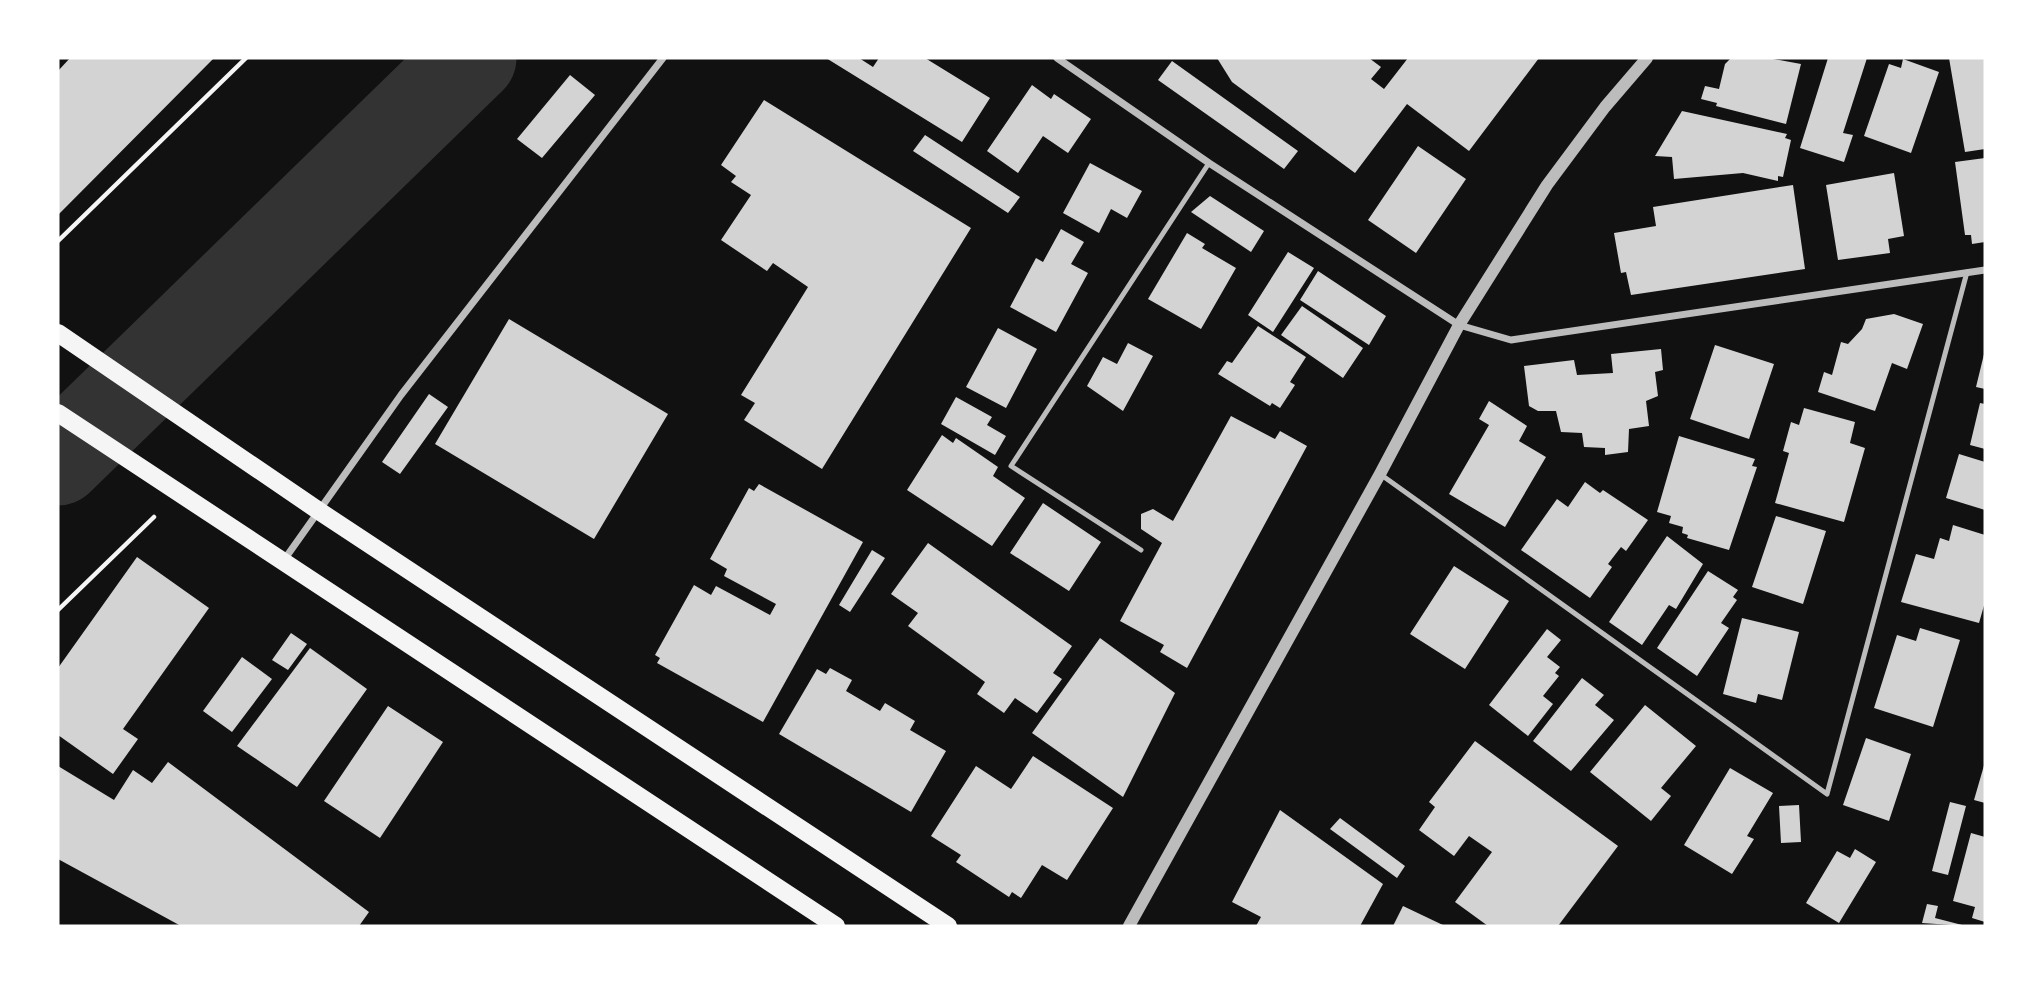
<svg xmlns="http://www.w3.org/2000/svg" width="2043" height="984" viewBox="0 0 2043 984" font-family="Karla,sans-serif">
<style>
.lines{fill:none;stroke-linecap:round;stroke-linejoin:round}
.river{stroke:#333;stroke-width:91}
.building{fill:#d3d3d3}
.path{stroke:#f5f5f5;stroke-width:4.5}
.service{stroke:#bcbcbc;stroke-width:5}
.minor{stroke:#bcbcbc;stroke-width:7}
.tertiary{stroke:#bcbcbc;stroke-width:12}
.primary{stroke:#f5f5f5;stroke-width:18}
</style>
<rect width="100%" height="100%" fill="#111"/>
<g class="lines">
<!-- river -->
<path class="river" d="M58 460 471 58"/>
</g>
<!-- building -->
<path class="building" d="M70 58H214L58 215V71Z
M826 58H859L873 67 879 58H925L990 98 962 142Z
M1217 58H1369L1381 67 1371 79 1384 89 1408 58H1539L1469 151 1407 104 1355 173 1232 82Z
M1731 58H1768L1801 64 1786 124 1716 106 1717 103 1701 99 1705 86 1719 89 1725 64Z
M1828 58H1867L1843 133 1853 135 1844 162 1800 148Z
M1949 58H1985V149L1965 152Z
M1903 59 1939 72 1911 153 1864 136 1889 64 1901 68Z
M1172 61 1298 151 1284 169 1158 80Z
M570 75 595 95 542 158 517 139Z
M1032 85 1051 99 1054 94 1091 119 1068 153 1043 136 1018 173 987 151Z
M764 100 971 228 822 469 744 420 755 403 741 395 808 287 773 263 767 271 721 240 751 195 731 182 736 176 721 165Z
M1682 111 1787 134 1785 138 1791 140 1783 177 1778 176V181L1743 173 1674 179 1672 157 1655 156Z
M925 135 1020 197 1008 213 913 151Z
M1418 146 1466 179 1416 253 1368 220Z
M1985 158V242L1972 244 1971 235H1965L1955 162Z
M1090 163 1142 191 1127 218 1111 209 1099 233 1063 213Z
M1894 173 1904 236 1888 239 1890 253 1838 260 1826 185Z
M1793 185 1805 269 1631 295 1626 272 1621 273 1614 233 1656 226 1653 207Z
M1210 196 1264 231 1251 252 1191 212Z
M1061 229 1084 242 1071 264 1088 273 1056 332 1010 307 1036 258 1043 262Z
M1187 233 1205 244 1202 248 1236 268 1201 329 1148 299Z
M1288 252 1314 268 1273 332 1248 315Z
M1318 271 1386 316 1369 345 1300 300Z
M1302 306 1363 348 1343 378 1281 335Z
M1894 314 1923 324 1907 369 1892 363 1875 411 1818 392 1824 372 1832 375 1841 342 1848 344 1862 329 1866 319Z
M509 319 668 414 594 539 435 444Z
M1258 326 1306 357 1290 382 1295 385 1280 408 1272 403 1270 406 1218 374 1227 361 1232 363Z
M998 328 1037 349 1006 408 966 387Z
M1128 343 1153 356 1123 411 1087 386 1103 357 1117 364Z
M1715 345 1774 364 1749 439 1690 419Z
M1661 349 1663 370 1655 372 1658 396 1646 401 1649 426 1629 429 1628 452 1605 455V448L1584 447 1582 433 1561 432 1556 411H1538L1529 406 1524 366 1574 360 1577 375 1613 373 1611 354Z
M1985 350V389L1976 387Z
M429 394 448 407 400 474 382 462Z
M956 397 992 417 987 425 1006 436 995 455 941 424Z
M1489 401 1527 426 1519 441 1546 457 1505 527 1449 494 1489 425 1479 419Z
M1980 403 1985 404V449L1970 445Z
M1804 408 1855 422 1850 443 1865 448 1844 522 1775 503 1789 453 1783 451 1791 422 1799 425Z
M1231 416 1275 439 1280 431 1307 446 1187 668 1160 652 1164 645 1120 621 1162 543 1141 529V514L1153 509 1173 521Z
M942 435 953 443 956 438 998 467 993 476 1025 498 992 546 907 490Z
M1679 436 1755 459 1752 466 1757 467 1729 550 1687 538 1688 535 1682 533 1683 527 1669 523 1671 516 1657 512Z
M1959 454 1985 462V510L1946 498Z
M1585 482 1600 493 1603 490 1648 520 1626 551 1621 547 1608 564 1612 567 1590 598 1521 550 1557 499 1568 507Z
M759 484 863 542 763 722 657 663 660 658 655 655 694 585 711 595 716 586 770 615 776 604 724 576 727 569 710 559 749 488 754 491Z
M1043 503 1101 542 1069 591 1010 553Z
M1776 516 1826 531 1803 604 1752 587Z
M1953 525 1985 535V602L1979 623 1901 602 1916 554 1934 559 1940 538 1949 541Z
M1667 536 1703 564 1676 609 1669 605 1642 645 1609 622Z
M928 543 1072 646 1053 673 1062 679 1037 713 1015 698 1004 713 977 694 985 682 908 626 918 613 891 594Z
M872 550 885 558 850 612 839 605Z
M137 557 209 608 123 729 138 739 113 774 58 735V668Z
M1454 566 1509 601 1465 669 1410 634Z
M1708 571 1738 590 1733 597 1737 600 1721 623 1729 628 1697 676 1657 648Z
M1742 618 1799 632 1782 700 1758 694 1756 703 1723 694Z
M1920 628 1960 640 1933 727 1874 708 1897 635 1916 641Z
M1547 629 1561 640 1547 657 1560 667 1555 673 1559 676 1543 696 1553 704 1528 736 1489 705Z
M291 633 307 644 288 670 272 660Z
M1100 638 1175 693 1123 797 1032 733Z
M310 648 367 689 297 787 237 746Z
M242 657 272 679 232 732 203 711Z
M830 668 852 680 846 691 880 711 885 703 915 721 910 730 946 751 911 812 779 734 817 669 826 674Z
M1582 678 1604 695 1595 705 1614 720 1571 771 1533 741Z
M1645 705 1696 746 1661 788 1671 796 1651 821 1590 772Z
M388 706 443 742 380 838 324 801Z
M1866 738 1911 754 1889 821 1843 805Z
M1475 741 1618 846 1558 926H1488L1455 902 1492 852 1469 836 1454 856 1419 830 1435 807 1429 802Z
M1033 756 1113 808 1067 880 1042 865 1021 898 1012 892 1009 897 956 862 961 855 931 836 976 766 1011 789Z
M168 762 369 912 359 926H181L58 859V766L114 800 133 770 152 783Z
M1985 762V803L1974 800Z
M1730 768 1773 793 1747 836 1754 839 1732 874 1684 845Z
M1950 802 1966 806 1948 875 1932 871Z
M1799 805 1801 842 1781 843 1779 806Z
M1280 810 1383 884 1360 926H1256L1261 917 1232 902Z
M1340 818 1405 866 1397 878 1330 829Z
M1971 833 1985 837V922L1972 918 1975 907 1953 901Z
M1855 849 1876 862 1839 923 1806 903 1837 851 1850 858Z
M1927 904 1938 906 1935 918 1966 926 1922 923Z
M1403 906 1445 926H1393Z"/>
<g class="lines">
<!-- path -->
<path class="path" d="M58 241 246 58
M58 610 154 517"/>
<!-- service -->
<path class="service" d="M1380 474 1827 794 1967 272
M1141 550 1011 466 1209 163"/>
<!-- minor -->
<path class="minor" d="M1057 58 1209 163 1459 325 1511 340 1985 270
M284 560 401 395 663 58"/>
<!-- tertiary -->
<path class="tertiary" d="M1129 926 1380 474 1459 325 1547 185 1605 107 1647 58"/>
<!-- primary -->
<path class="primary" d="M58 333 319 511 948 926
M58 413 836 926"/>
</g>
<!-- border -->
<rect width="2043" height="984" fill="none" stroke="#ffffff" stroke-width="119"/>
</svg>
